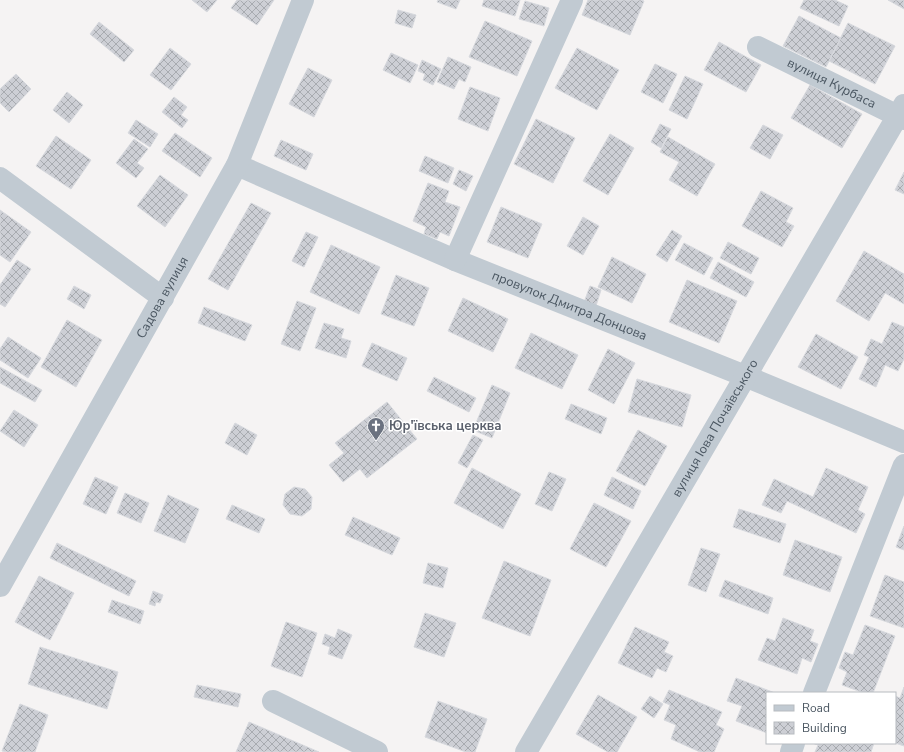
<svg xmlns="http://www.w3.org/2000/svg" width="904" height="752" viewBox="0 0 904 752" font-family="'Nunito Sans',sans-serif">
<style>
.building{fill:url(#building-cross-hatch);stroke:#d7d9de}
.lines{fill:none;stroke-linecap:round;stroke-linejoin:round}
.minor{stroke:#c1cad2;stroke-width:22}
.labels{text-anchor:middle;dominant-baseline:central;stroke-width:3;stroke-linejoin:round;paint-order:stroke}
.street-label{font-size:13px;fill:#4a5661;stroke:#fff}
.worship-label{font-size:13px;font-weight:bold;fill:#5b616d;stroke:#fff;text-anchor:start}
</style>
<defs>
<pattern id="building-cross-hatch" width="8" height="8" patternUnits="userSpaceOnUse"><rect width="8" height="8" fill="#cdcfd5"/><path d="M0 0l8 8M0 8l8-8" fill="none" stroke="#a8abb0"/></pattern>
</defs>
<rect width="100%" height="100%" fill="#f5f3f3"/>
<!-- building -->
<path class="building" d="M192 0H217L207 12Z
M237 0H274L257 25 231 8Z
M438 0H460L456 9 437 2Z
M484 0H520L515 16 482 6Z
M588 0H641L644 1 630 35 582 15Z
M804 0H835L848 6 839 26 800 8Z
M888 0H904V9Z
M525 1 549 8 544 26 519 19Z
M398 10 416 15 412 28 395 23Z
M799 16 841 38 826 67 783 46Z
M485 21 532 41 517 76 469 57Z
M99 22 134 50 124 62 90 34Z
M848 23 895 46 875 84 829 61Z
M719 42 761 65 746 92 704 70Z
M170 48 191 64 171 90 150 75Z
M577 48 619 70 597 110 555 88Z
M391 53 418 65 410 83 383 70Z
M448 57 471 67 465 82 459 79 454 89 437 82Z
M422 60 441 69 433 85 423 80 425 74 418 71Z
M655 64 677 74 663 103 641 92Z
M308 68 332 80 314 117 289 104Z
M16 74 31 89 9 112 0 103V89Z
M685 76 703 84 687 119 669 110Z
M810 85 862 114 842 148 791 118Z
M470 87 500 98 488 131 458 119Z
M67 92 83 105 69 123 53 110Z
M174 97 187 107 181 115 188 120 182 128 162 112Z
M536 119 575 138 553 183 514 164Z
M136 120 158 134 150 147 128 133Z
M660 124 671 129 661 148 651 142Z
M763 125 783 135 770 159 750 148Z
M175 133 212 158 200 177 162 151Z
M610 134 634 148 608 195 583 181Z
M56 136 91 160 71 189 36 166Z
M668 137 715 164 697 196 669 180 679 162 660 152Z
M134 139 148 149 137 163 144 168 136 178 116 163Z
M281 140 313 154 306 170 274 156Z
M425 156 454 168 448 183 419 171Z
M459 170 473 176 466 191 453 184Z
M904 172V194L895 190Z
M160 175 188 195 165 227 137 206Z
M428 183 449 191 445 202 460 207 449 236 440 232 437 239 424 234 426 227 413 221Z
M761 191 793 208 786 222 794 226 782 247 742 226Z
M251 203 271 213 228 290 208 279Z
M501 207 542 224 528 258 487 242Z
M0 210 31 232 10 262 0 255Z
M583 217 599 226 583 255 567 246Z
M672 230 682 236 667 262 656 255Z
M306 232 318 237 304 267 292 261Z
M728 242 759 258 751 274 720 258Z
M684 243 713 258 704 275 675 260Z
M331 245 380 267 359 314 310 292Z
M864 251 904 274V304L885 293 869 321 836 301Z
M612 257 646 274 632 303 598 287Z
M17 260 31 269 5 307 0 304V285Z
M718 262 754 282 746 297 710 278Z
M396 275 429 288 414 326 381 314Z
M687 280 737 301 719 343 669 322Z
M74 286 91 295 84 309 67 299Z
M590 286 601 290 595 309 583 305Z
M463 298 508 319 493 352 448 331Z
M297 301 316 308 300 351 281 344Z
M204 307 252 325 245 341 198 323Z
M67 320 102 340 76 387 41 367Z
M892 322 904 327V359L898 371 885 365 876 387 859 379 869 357 864 355 871 339 882 344Z
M324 323 344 329 341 338 351 341 346 358 315 348Z
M531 333 578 355 562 389 515 368Z
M816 334 858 357 841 389 798 367Z
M8 337 41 358 28 378 0 360V349Z
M372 343 407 358 397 381 362 366Z
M608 349 635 363 614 404 588 390Z
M0 367 42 390 35 402 0 383Z
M434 377 476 398 469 412 427 391Z
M637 379 691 395 682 427 628 412Z
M492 385 510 393 492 438 473 430Z
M387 402 417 439 367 478 360 469 343 482 329 465 344 453 335 443Z
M571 404 607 418 601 434 565 419Z
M14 410 38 425 24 447 0 431Z
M235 423 257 435 247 455 225 443Z
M638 430 667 446 645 486 616 471Z
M473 435 483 440 467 468 458 463Z
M472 468 521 494 503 529 454 503Z
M826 468 868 487 858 510 865 514 856 533 787 501 781 513 762 505 774 479 813 497Z
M549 472 566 479 552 511 535 504Z
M95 477 118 487 106 514 83 504Z
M612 477 641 491 633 509 604 495Z
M294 487 305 489 312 497 311 509 302 516 290 514 283 505 285 494Z
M125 493 149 503 141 523 117 513Z
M168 495 199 509 185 543 154 531Z
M594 503 631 521 606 567 570 549Z
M232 505 265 519 259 533 226 519Z
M739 509 786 524 780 543 733 527Z
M353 517 400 538 392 555 345 535Z
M904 526V550L896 547Z
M795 540 842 557 830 592 783 575Z
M57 543 136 581 129 596 50 558Z
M701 548 720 554 706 592 688 585Z
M504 561 551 580 530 636 482 618Z
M428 563 448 568 443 588 423 583Z
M885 575 904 582V628L870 616Z
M39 576 74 593 50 640 15 622Z
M725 580 773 598 768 614 719 596Z
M153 591 163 595 160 603 156 602 155 606 149 604Z
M112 600 144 611 140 624 108 612Z
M425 613 456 623 444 657 414 647Z
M783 618 814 630 810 641 818 644 811 662 802 658 797 674 758 660 767 638 775 641Z
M286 622 317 633 302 677 271 666Z
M865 625 895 636 873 693H864L842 685 847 672 839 668 845 652 853 655Z
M635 627 669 642 664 652 673 656 666 672 657 668 652 678 618 663Z
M338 629 352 635 342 659 328 654 330 647 322 644 325 634 335 638Z
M40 647 118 672 107 709 28 684Z
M736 678 775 693H767V733L736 721 742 706 727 701Z
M197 685 241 694 238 707 194 697Z
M904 687V746L895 743V696L900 698Z
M669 690 722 712 716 725 724 729 714 752H700L671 739 676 725 664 720 670 705 663 702Z
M598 695 637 717 617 752H608L576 734Z
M650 696 663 704 654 718 641 709Z
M438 701 487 719 475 752H466L425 737Z
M20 704 48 715 35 752H7L2 751Z
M249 722 319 752H236Z
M812 743H874L871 752H815L818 745Z"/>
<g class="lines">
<!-- minor -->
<g class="minor">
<path id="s1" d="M758 47 904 119"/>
<path id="s2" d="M237 165 455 260 745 376 904 442"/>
<path d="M0 178 163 298"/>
<path d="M455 260 572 0"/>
<path id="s3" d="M0 586 237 165 303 0"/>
<path d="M814 693 904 465"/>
<path d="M273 701 377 752"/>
<path id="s4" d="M526 752 904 105"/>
<path d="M791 752 794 743"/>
</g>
</g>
<!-- icons -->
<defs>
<symbol id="church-pin" viewBox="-11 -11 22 30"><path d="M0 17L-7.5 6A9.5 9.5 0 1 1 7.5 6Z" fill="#6b7280" stroke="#fff"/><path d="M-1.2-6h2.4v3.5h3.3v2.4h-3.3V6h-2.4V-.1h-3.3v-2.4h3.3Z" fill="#fff"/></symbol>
</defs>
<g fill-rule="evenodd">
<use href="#church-pin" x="366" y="416" width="20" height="27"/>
</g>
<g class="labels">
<!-- street labels -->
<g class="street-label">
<text stroke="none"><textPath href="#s1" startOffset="82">вулиця Курбаса</textPath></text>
<text stroke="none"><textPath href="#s3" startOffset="331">Садова вулиця</textPath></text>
<text stroke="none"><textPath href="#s2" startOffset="361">провулок Дмитра Донцова</textPath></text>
<text stroke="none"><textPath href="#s4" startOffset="375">вулиця Іова Почаївського</textPath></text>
</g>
<!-- worship labels -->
<g class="worship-label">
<text x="389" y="426">Юр'ївська церква</text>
</g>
</g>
<!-- legend -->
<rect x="766" y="692" width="130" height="52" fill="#ffffff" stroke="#b7bbc0"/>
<rect x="774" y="705" width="20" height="6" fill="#c1cad2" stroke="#b7bbc0"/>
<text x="802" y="712" font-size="12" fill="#4a5661">Road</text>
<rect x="774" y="722" width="20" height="12" fill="url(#building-cross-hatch)" stroke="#b7bbc0"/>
<text x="802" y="732" font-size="12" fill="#4a5661">Building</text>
</svg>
